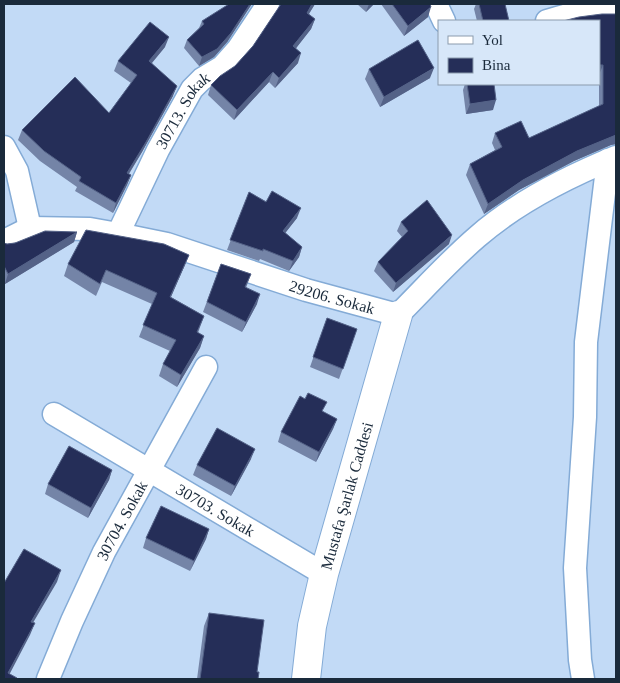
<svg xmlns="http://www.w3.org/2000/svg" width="620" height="683" viewBox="0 0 620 683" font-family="'Times New Roman',serif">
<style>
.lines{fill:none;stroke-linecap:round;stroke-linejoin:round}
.street-casing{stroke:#84abd6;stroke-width:25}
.secondary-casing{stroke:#84abd6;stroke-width:30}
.street{stroke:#fff;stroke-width:22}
.secondary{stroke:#fff;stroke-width:28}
.wall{fill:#7484a7}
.shaded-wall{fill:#546287}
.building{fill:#252e58;stroke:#546287}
.labels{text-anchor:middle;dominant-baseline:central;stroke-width:5;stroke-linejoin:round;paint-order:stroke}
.street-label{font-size:16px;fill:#1a2a3b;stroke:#d7e7f9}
</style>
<rect width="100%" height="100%" fill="#c2daf6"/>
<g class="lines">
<defs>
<g id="street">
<path d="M436 4 444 21"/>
<path d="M547 21C570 14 592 8 616 12"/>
<path d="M4 147 17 171 30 228"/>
<path id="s1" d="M118 234 158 150 192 89 202 79 222 67 238 49 268 4"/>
<path id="s2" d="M4 241 30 228 90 229 118 234 167 244 306 290 398 315C424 289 449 261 477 237 517 202 567 177 616 157"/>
<path id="s3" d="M54 414 324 574"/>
<path id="s4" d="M48 679 72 621 104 552 206 367"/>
<path d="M583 679 580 660 575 568 585 417 586 342 608 160"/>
</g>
<g id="secondary">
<path id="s5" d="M306 679 312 626 324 574 398 315"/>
</g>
</defs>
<!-- street casing -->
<use href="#street" class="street-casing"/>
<!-- secondary casing -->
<use href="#secondary" class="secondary-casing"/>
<!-- street -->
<use href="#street" class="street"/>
<!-- secondary -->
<use href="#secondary" class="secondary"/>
</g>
<!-- wall -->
<path class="wall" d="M281 4H315L309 14 315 19 311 29 296 48 298 63 275 88 269 82 234 120 208 95 211 85 235 66 253 46Z
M357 4H374L366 12Z
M381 4H430L428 17 404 36Z
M476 4H505L509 21H477L474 9Z
M616 14V144L611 145 574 161 519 190 484 214 466 175 470 164 495 150 492 143 495 133 529 138 599 106V21Z
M202 21 228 41 214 57 199 66 184 48 187 40 199 28Z
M165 47 152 63 173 96 142 152 129 174 131 175 127 185 113 213 75 191 77 187 40 161 18 140 22 130 109 113 131 83 114 71 118 61Z
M369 69 430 78 380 107 365 79Z
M465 84H494L493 110 466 114 463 90Z
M249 192 297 218 285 233 302 247 299 257 289 271 260 259 259 261 227 250Z
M401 222 449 244 393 292 374 271 378 262 402 237 397 231Z
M77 232 74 242 5 284 4 282V243L7 244Z
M189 255 184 267 171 297 204 316 198 333 204 336 200 348 177 387 159 376 163 364 170 351 139 337 152 304 102 282 96 296 64 276 68 264Z
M221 264 251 274 246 288 257 304 242 332 203 312Z
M327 318 357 329 339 379 310 367Z
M323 412 337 419 333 429 316 462 278 442 281 432Z
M251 459 231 496 193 475 197 465Z
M112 470 109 480 88 518 45 494 48 484Z
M209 529 206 539 190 571 143 548 146 538Z
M209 613 257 672 258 679H197L204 626Z"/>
<!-- shaded-wall -->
<path class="shaded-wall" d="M250 4H252L228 41 214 57 199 66 202 57Z
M312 4H315L303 23 307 13Z
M369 4H374L366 12Z
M431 7 428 17 404 36 408 26Z
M315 19 311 29 290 56 293 46Z
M169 37 165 47 145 71 149 61Z
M301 53 298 63 275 88 279 78Z
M599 65H603L599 75Z
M434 68 430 78 380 107 384 97Z
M273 72 269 82 234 120 237 110Z
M177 86 173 96 142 152 123 183 127 173Z
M496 100 493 110 466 114 470 104Z
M615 135H616V144L611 145 574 161 519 190 484 214 488 204 523 180 577 151Z
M131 175 127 185 113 213 116 203Z
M301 208 297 218 279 241 283 231Z
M77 232 74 242 5 284 8 274Z
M452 235 449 244 393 292 396 283Z
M302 247 299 257 289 271 293 261Z
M189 255 184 267 166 308 170 297Z
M260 294 257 304 242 332 246 322Z
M204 336 200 348 177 387 181 375Z
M337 419 333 429 316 462 319 452Z
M255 449 251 459 231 496 235 486Z
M112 470 109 480 88 518 91 508Z
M209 529 206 539 190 571 194 561Z
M61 570 57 582 27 633 31 622Z
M35 623 30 635 7 679 8 673Z"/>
<!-- building -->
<path class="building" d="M229 4H250L231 33 217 49 202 57 187 40 204 24 202 21Z
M281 4H312L307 13 315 19 293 46 301 53 279 78 273 72 237 110 211 85 220 76 235 66 253 46Z
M392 4H430L431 7 408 26Z
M479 4H505L509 21H483Z
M602 14H616V135L577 151 523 180 488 204 470 164 502 147 495 133 521 121 529 138 603 104V65H599V21H563L579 17Z
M150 22 169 37 149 61 177 86 146 142 127 173 131 175 116 203 79 181 81 177 44 151 22 130 75 77 109 113 137 75 118 61Z
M418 40 434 68 384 97 369 69Z
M467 84H494L496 100 470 104Z
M272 191 301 208 283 231 302 247 293 261 263 249V251L230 240 249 192 266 202Z
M427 200 452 235 396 283 378 262 408 231 401 222Z
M86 230 164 244 189 255 170 297 204 316 197 332 204 336 181 375 163 364 176 340 143 325 157 293 106 270 100 284 68 264Z
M45 231 77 232 8 274 4 266V243L7 244 15 243Z
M221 264 251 274 245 287 260 294 246 322 207 302Z
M327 318 357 329 343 369 313 357Z
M308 393 327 402 322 411 337 419 319 452 281 432 300 396 305 399Z
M217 428 255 449 235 486 197 465Z
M69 446 112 470 91 508 48 484Z
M161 506 209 529 194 561 146 538Z
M24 549 61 570 31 622 35 623 8 673 17 678V679H4V583Z
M209 613 264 620 257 672H259L258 679H200Z"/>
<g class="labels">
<!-- street labels -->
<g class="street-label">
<text stroke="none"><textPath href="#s1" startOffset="140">30713. Sokak</textPath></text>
<text stroke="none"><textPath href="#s2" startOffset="341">29206. Sokak</textPath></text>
<text stroke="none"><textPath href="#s5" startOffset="188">Mustafa Şarlak Caddesi</textPath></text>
<text stroke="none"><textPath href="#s3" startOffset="188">30703. Sokak</textPath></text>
<text stroke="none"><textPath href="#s4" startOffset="175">30704. Sokak</textPath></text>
</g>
</g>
<!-- border -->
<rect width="620" height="683" fill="none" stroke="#1a2a3b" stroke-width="10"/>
<!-- legend -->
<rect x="438" y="20" width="162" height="65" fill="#d7e7f9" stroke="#8b9bad"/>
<rect x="448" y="36" width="25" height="8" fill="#ffffff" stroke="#8b9bad"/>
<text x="482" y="45" font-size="15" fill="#1a2a3b">Yol</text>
<rect x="448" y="58" width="25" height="15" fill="#252e58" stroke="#8b9bad"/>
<text x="482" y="70" font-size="15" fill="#1a2a3b">Bina</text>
</svg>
